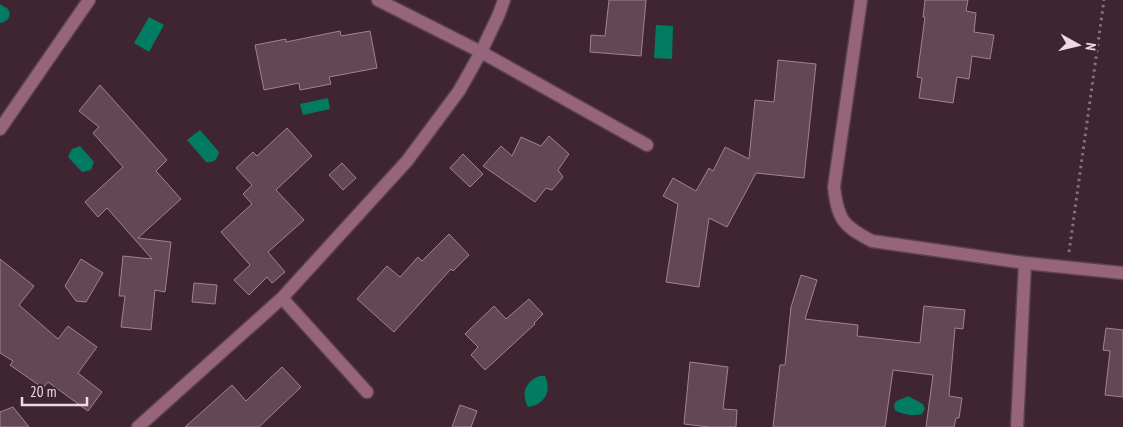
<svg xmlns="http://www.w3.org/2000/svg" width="1123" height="427" viewBox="0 0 1123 427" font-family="'PT Sans Narrow',sans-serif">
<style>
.water{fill:#027b63}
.building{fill:#644754;stroke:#a38290}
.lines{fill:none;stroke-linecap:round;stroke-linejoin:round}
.minor-casing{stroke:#5b414d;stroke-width:15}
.path{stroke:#87707b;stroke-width:3;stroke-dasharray:2.5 4;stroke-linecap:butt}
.minor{stroke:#96647b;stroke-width:12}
</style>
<rect width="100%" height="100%" fill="#3f2431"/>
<!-- water -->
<path class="water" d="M0 4 8 9C12 16 8 22 0 23Z
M149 17 164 25 149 52 134 43Z
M656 25 673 26 672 59 654 58Z
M328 98 330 109 303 115 300 104Z
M200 130 219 152C217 160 214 163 206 162L187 140Z
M80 146 94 162 91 170 82 172 68 157 72 149Z
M539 376H545C552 391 545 405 528 407 521 393 525 382 539 376Z
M908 396 923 404 925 409 922 414C915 416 902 415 895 410 891 398 902 401 908 396Z"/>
<!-- building -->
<path class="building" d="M609 0H646L641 56 590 52 591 35 605 36Z
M925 0H968L966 11 976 13 974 32 994 35 990 59 972 56 969 79 957 77 953 103 919 98 922 78 917 77 925 17H923Z
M340 31 341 36 370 31 377 68 329 77 331 84 300 90 299 83 264 90 255 45 286 39V42Z
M778 60 816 64 804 178 756 173 727 227 709 218 699 287 666 282 678 204 663 196 673 178 696 191 709 168 713 171 725 147 749 159 755 100 774 102Z
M100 85 167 160 156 171 181 199 138 238 171 242 165 292 155 290 151 330 121 327 125 296H119L123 256 152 259 107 208 98 217 85 202 123 167 93 133 99 127 79 111Z
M287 128 312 156 276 190 304 220 268 252 285 272 272 283 267 277 249 295 234 280 250 265 221 232 252 204 243 194 252 185 236 168 253 152 257 156Z
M549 136 569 154 558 170 563 177 552 190 546 188 535 202 483 166 501 146 512 156 521 137 541 146Z
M463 154 483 174 470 187 450 168Z
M342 163 356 178 343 190 329 175Z
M449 234 469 255 453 271 451 269 394 332 357 299 387 266 400 277 418 257 422 261Z
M0 259 34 286 19 305 58 339 68 326 97 347 78 373 102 392 88 411 48 382 43 388 10 365 13 361 0 353Z
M81 259 103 273 86 302 76 301 65 286Z
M801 275 817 280 805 319 858 325 857 336 920 343 924 306 965 310 963 329 955 328 949 396 962 398 959 418H956L954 427H926L933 375 893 370 885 427H773L780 365H785L791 307Z
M194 283 217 285 215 304 192 302Z
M529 299 543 314 534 323 535 324 485 370 471 355 478 347 465 334 494 306 506 319Z
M1106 328 1123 330V397L1105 395 1110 351 1103 350Z
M690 362 728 367 723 409 737 410 736 427H709L684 424Z
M282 367 301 387 259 427H185L232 385 246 401Z
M460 405 477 411 471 427H452Z
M13 407 29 427H0V412Z"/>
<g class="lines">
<defs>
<path id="minor" d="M378 0 481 52 647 145
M861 0 834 187C838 220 843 226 872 241L1025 263 1123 273
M0 129 89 0
M282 298 367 392
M138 427 282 298 407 161 459 91 481 52 499 14 504 0
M1017 427 1025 263"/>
</defs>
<!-- minor casing -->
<use href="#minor" class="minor-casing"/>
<!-- path -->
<path class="path" d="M1069 252 1104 0"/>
<!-- minor -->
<use href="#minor" class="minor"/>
</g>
<!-- north arrow -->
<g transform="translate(1078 45) rotate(98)" stroke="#3f2431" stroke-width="4" paint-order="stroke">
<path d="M0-4L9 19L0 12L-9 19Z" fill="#eddae2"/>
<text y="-8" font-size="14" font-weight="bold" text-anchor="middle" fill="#eddae2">N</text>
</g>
<!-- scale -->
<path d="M22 397v8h65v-8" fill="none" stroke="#eddae2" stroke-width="2.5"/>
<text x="30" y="397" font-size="15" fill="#eddae2" stroke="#3f2431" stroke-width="4" paint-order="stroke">20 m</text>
</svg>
